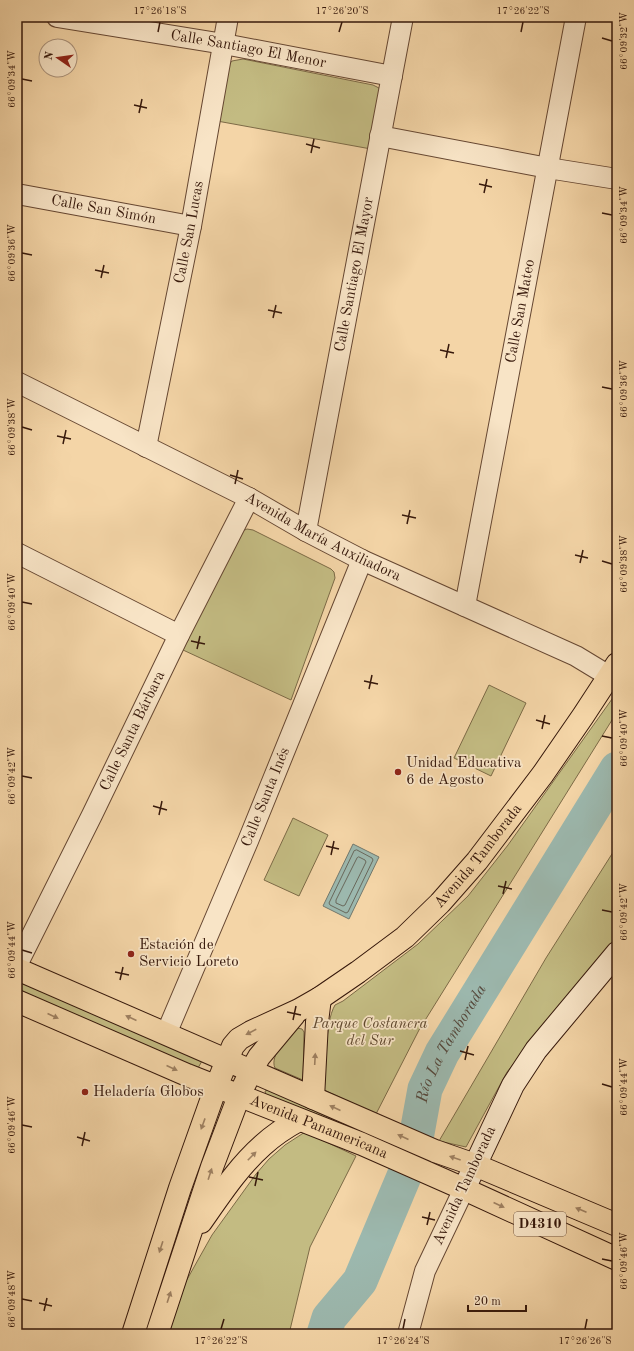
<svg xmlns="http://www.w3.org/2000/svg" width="634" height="1351" viewBox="0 0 634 1351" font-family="'Old Standard TT',serif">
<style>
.green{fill:#c3bb82;stroke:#7c6a46}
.water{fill:#9cb8ae;stroke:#73786d}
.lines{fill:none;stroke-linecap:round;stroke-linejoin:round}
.shore{stroke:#69685c;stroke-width:1}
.river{stroke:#9cb8ae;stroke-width:35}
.minor-casing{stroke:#664732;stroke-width:22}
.secondary-casing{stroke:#36180b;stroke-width:24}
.primary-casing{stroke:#36180b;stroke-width:24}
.minor{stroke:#f8e4c6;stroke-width:20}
.secondary{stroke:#f8e4c6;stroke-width:22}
.primary{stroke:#f4d5a7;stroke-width:22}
.oneway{fill:#9e8061}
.ticks{fill:none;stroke:#36180b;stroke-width:1.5}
.poi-dot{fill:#8f2418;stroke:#f8e4c6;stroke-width:1.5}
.labels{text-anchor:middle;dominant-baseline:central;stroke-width:3.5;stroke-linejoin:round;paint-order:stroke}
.shield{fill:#f8e4c6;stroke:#705543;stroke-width:1}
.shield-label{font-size:14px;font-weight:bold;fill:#36180b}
.street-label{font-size:15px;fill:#36180b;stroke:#f8e4c6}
.poi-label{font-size:15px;fill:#36180b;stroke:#f8e4c6;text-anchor:start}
.park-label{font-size:15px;font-style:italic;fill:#60492f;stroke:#f8e4c6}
.water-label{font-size:16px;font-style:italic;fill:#55483c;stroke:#f8e4c6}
.neatline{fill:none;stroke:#36180b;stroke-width:1.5}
.ticks-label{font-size:10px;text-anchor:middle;fill:#36180b}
</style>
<rect width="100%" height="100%" fill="#f4d5a7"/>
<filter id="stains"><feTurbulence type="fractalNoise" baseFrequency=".005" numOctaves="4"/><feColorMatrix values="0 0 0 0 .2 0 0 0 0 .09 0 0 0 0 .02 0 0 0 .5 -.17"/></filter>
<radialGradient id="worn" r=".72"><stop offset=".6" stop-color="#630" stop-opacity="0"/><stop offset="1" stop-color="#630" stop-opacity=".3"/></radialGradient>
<!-- green -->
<path class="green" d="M243 59 373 85 379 88 381 93 371 149 217 121 227 67 232 61Z
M247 529 253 530 331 569 334 572 335 578 291 700 183 650 237 537 242 531Z
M489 685 526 703 491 776 454 758Z
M617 692V712L419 1030 376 1114 324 1090C327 1068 324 1024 335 1005L343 1001 418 944 468 896 508 845Z
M293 818 328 835 299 896 264 880Z
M617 846V938L537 1034 507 1072 466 1147 439 1141 546 958Z
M22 983 202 1061 198 1068 18 990Z
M297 1028 302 1029 304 1032 303 1080 275 1068C269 1055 289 1036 297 1028Z
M269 1090 360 1132 266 1095 265 1091Z
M305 1132 356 1156 310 1247 289 1334H167L180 1292 212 1235 256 1174 269 1159 285 1145Z"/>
<!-- water -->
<path class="water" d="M353 844 379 857 349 919 323 906Z"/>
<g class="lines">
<!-- shore -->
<path class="shore" d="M357 850 372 858 373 860 348 912 346 913 330 905 329 903 354 851Z
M359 857 365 860 366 862 345 905 343 906 336 903V900L357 858Z"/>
<!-- river -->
<path class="river" id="s1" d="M324 1334 329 1318 360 1281 413 1155 425 1089 442 1053 617 769"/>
<defs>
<g id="minor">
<path id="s2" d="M57 17 224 44 392 76"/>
<path d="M380 136 548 168 617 179"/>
<path id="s3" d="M17 194 191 226"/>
<path id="s4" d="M17 382 249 498 306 531 362 560 576 656 609 676"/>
<path id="s5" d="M146 447 191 226 228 17"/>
<path id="s6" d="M306 531 403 17"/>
<path d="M17 553 179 635"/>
<path id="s7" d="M465 606 576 17"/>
<path id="s8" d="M17 965 92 815 179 635 249 498"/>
<path id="s9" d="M166 1034 248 841 362 560"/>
<path d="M408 1334 425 1271 464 1189"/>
</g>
<path id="secondary" d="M464 1189 513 1085 536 1050 617 953"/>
<g id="primary">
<path d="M17 969 435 1151 475 1165 617 1225"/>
<path id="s10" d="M17 1001 187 1075 362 1144 464 1189 617 1259"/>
<path d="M313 1098 317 1022 320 998"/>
<path d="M201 1222C220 1195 238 1167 263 1145 274 1135 286 1127 299 1120"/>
<path id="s11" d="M133 1334 180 1188 216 1087 233 1046 239 1039 251 1032 299 1010 320 998 358 972 405 937 440 903 477 861 543 774 583 716 617 664"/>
<path d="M157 1334 212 1167 239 1096 251 1071 259 1057 294 1015"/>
</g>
</defs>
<!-- minor casing -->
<use href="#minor" class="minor-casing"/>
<!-- secondary casing -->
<use href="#secondary" class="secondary-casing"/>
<!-- primary casing -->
<use href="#primary" class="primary-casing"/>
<!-- minor -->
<use href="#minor" class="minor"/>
<!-- secondary -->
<use href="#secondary" class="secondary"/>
<!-- primary -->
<use href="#primary" class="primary"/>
</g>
<!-- one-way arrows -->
<defs><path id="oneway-solid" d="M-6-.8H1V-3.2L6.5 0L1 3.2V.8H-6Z"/></defs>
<g class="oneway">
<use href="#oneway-solid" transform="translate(53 1016) rotate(24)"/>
<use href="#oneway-solid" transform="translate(131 1018) rotate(-156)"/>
<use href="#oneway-solid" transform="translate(251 1032) rotate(152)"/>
<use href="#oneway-solid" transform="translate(315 1059) rotate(-87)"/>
<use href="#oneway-solid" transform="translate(172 1068) rotate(24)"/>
<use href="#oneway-solid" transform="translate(335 1108) rotate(-156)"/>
<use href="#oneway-solid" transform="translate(203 1124) rotate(110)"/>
<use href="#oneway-solid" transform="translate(403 1137) rotate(-156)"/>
<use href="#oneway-solid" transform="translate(252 1156) rotate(-45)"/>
<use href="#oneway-solid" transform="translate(455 1158) rotate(-161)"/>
<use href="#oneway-solid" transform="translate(210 1174) rotate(-72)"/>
<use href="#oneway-solid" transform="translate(499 1205) rotate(25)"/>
<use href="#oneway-solid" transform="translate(581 1210) rotate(-157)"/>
<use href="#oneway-solid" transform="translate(161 1247) rotate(108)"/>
<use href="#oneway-solid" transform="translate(169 1297) rotate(-72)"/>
</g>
<!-- ticks -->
<path class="ticks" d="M158 32 160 22M339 32 342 22M521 32 523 22M602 38 612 41M22 79 32 81M134 105 147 108M139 113 142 99M306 144 320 148M311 153 314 139M479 184 492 187M484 193 487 179M602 213 612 215M22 253 32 255M95 270 109 273M101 278 104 265M268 310 282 313M273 318 276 305M440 350 454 353M446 358 449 344M602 387 612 389M22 427 32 430M57 436 71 439M63 444 66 430M230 475 243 479M235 484 238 470M402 515 416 518M407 524 410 510M575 555 588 558M602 561 612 564M580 563 583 550M22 602 32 604M191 641 205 644M197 649 200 636M364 681 378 684M369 689 372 675M536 720 550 724M542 729 545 715M602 736 612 738M22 776 32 778M153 806 167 810M159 815 162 801M326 846 339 849M331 855 334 841M498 886 512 889M503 894 506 881M602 910 612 912M22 950 32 953M115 972 129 975M120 980 123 967M287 1012 301 1015M293 1020 296 1006M460 1051 474 1055M465 1060 468 1046M602 1084 612 1087M22 1125 32 1127M77 1137 90 1141M82 1146 85 1132M249 1177 263 1180M255 1186 258 1172M422 1217 435 1220M427 1225 430 1212M602 1259 612 1261M22 1299 32 1301M39 1303 52 1306M44 1311 47 1298M221 1329 224 1319M403 1329 405 1319M585 1329 587 1319"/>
<!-- markers -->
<g class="poi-dot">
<circle cx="398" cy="772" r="4"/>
<circle cx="131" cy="954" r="4"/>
<circle cx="85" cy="1092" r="4"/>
</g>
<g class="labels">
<!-- shield labels -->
<rect class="shield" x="514" y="1212" width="52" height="24" rx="3"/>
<g class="shield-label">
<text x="540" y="1224">D4310</text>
</g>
<!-- street labels -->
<g class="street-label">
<text stroke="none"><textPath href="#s2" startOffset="194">Calle Santiago El Menor</textPath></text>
<text stroke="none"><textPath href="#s3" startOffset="88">Calle San Simón</textPath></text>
<text stroke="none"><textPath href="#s5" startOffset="219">Calle San Lucas</textPath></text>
<text stroke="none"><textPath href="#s6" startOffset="261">Calle Santiago El Mayor</textPath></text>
<text stroke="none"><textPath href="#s7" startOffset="300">Calle San Mateo</textPath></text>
<text stroke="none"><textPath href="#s4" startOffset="343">Avenida María Auxiliadora</textPath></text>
<text stroke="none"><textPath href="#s8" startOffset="261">Calle Santa Bárbara</textPath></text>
<text stroke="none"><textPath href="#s9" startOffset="257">Calle Santa Inés</textPath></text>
<text stroke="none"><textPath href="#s11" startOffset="619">Avenida Tamborada</textPath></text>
<text stroke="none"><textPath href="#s10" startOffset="327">Avenida Panamericana</textPath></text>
<text transform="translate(465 1186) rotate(-65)">Avenida Tamborada</text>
</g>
<!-- poi labels -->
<g class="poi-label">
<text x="406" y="763">Unidad Educativa<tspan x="406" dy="17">6 de Agosto</tspan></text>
<text x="139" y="945">Estación de<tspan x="139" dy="17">Servicio Loreto</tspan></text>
<text x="93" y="1092">Heladería Globos</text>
</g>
<!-- park labels -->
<g class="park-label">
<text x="370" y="1024">Parque Costanera<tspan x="370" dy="17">del Sur</tspan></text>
</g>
<!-- water labels -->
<g class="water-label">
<text stroke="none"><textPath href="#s1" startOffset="321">Río La Tamborada</textPath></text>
</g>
</g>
<!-- margin -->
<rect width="634" height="1351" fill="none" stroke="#f4d5a7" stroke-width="44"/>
<!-- north arrow -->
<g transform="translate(58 58) rotate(283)"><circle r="19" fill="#f8e4c6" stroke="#aa927b"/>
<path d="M0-3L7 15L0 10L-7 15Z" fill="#8f2418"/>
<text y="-6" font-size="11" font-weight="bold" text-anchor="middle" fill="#36180b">N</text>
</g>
<!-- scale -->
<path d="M468 1305v6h58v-6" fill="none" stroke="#36180b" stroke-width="2"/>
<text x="474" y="1305" font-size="12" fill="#36180b" stroke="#f8e4c6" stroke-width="3" paint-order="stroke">20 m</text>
<rect x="22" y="22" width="590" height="1307" class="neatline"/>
<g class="ticks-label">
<text x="160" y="14">17°26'18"S</text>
<text x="342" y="14">17°26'20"S</text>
<text x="523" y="14">17°26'22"S</text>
<text transform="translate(623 41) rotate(-90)" y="4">66°09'32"W</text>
<text transform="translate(11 79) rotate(-90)" y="4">66°09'34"W</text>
<text transform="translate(623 215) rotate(-90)" y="4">66°09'34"W</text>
<text transform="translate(11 253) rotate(-90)" y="4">66°09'36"W</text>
<text transform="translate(623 389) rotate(-90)" y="4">66°09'36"W</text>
<text transform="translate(11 427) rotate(-90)" y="4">66°09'38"W</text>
<text transform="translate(623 564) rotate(-90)" y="4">66°09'38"W</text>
<text transform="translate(11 602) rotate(-90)" y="4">66°09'40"W</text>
<text transform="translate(623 738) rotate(-90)" y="4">66°09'40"W</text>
<text transform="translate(11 776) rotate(-90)" y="4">66°09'42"W</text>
<text transform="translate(623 912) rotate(-90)" y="4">66°09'42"W</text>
<text transform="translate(11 950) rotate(-90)" y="4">66°09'44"W</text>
<text transform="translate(623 1087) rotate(-90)" y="4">66°09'44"W</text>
<text transform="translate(11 1125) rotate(-90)" y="4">66°09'46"W</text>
<text transform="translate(623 1261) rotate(-90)" y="4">66°09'46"W</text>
<text transform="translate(11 1299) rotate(-90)" y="4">66°09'48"W</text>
<text x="221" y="1344">17°26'22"S</text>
<text x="403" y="1344">17°26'24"S</text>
<text x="585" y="1344">17°26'26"S</text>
</g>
<rect width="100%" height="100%" filter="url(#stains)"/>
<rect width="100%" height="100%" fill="url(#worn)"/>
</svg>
